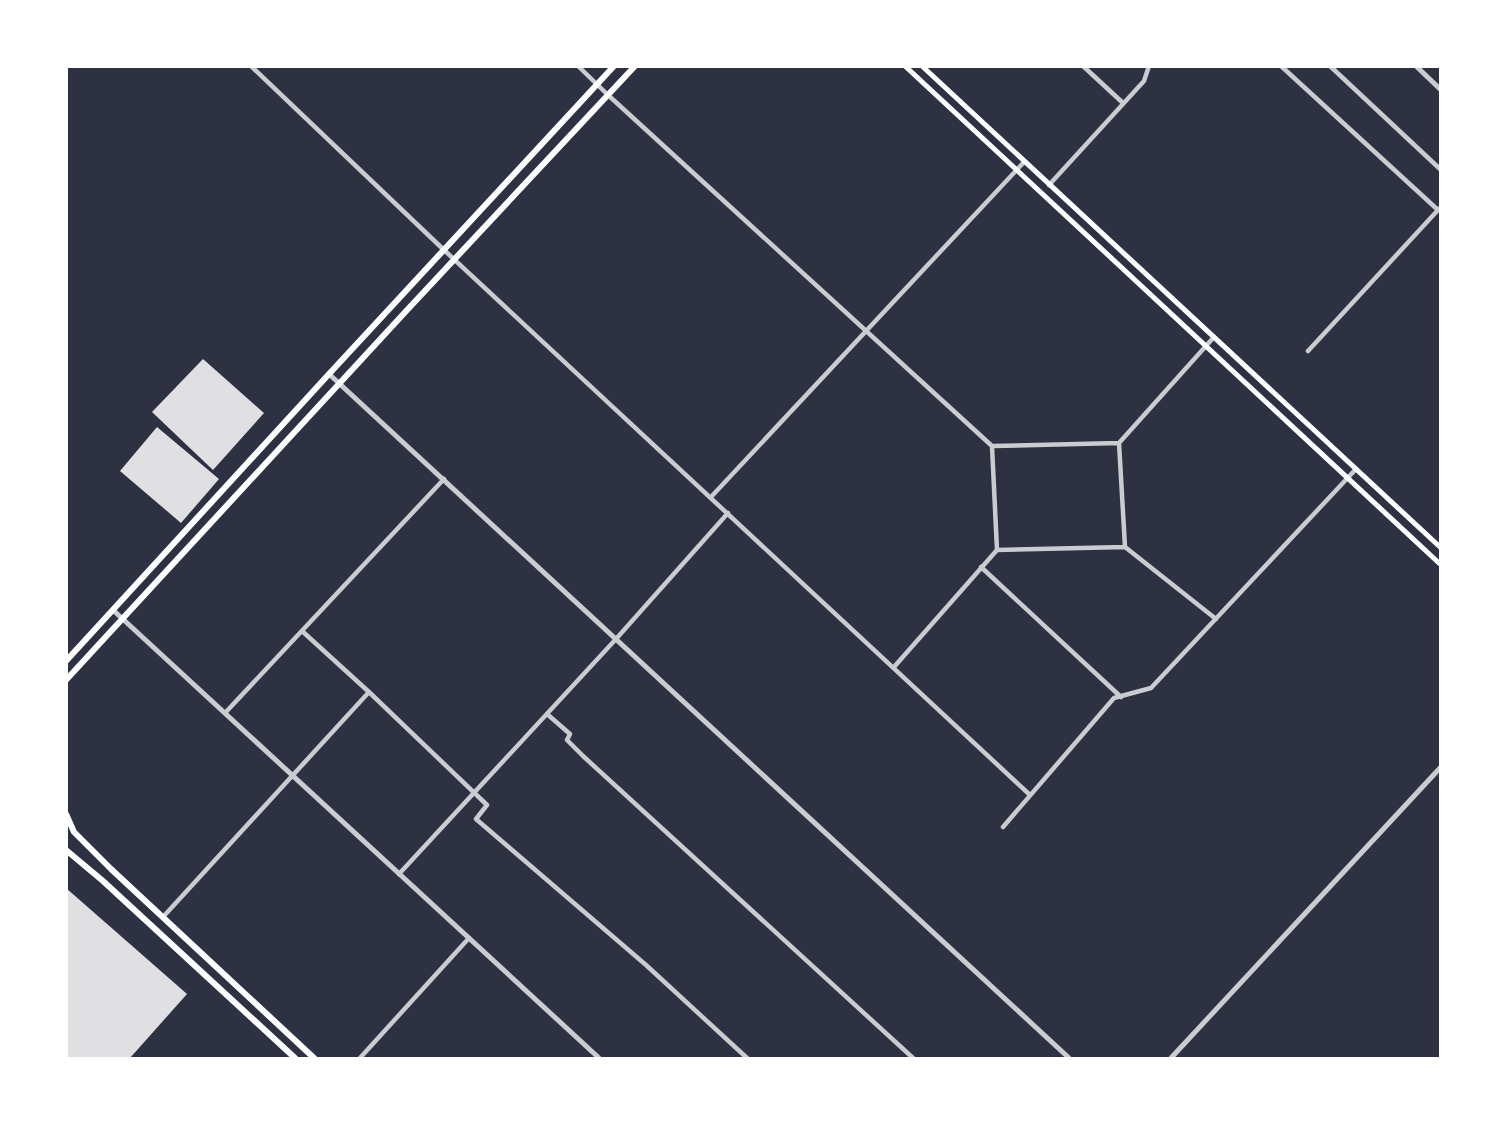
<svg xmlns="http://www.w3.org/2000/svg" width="1507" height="1125" viewBox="0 0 1507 1125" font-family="Ubuntu,sans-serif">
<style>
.building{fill:#e0e0e3}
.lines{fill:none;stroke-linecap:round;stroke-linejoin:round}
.minor{stroke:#caccd0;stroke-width:4.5}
.tertiary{stroke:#caccd0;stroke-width:5}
.secondary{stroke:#fff;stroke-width:5}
.primary{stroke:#fff;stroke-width:6}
</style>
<rect width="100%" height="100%" fill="#2d3142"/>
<!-- building -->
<path class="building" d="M203 359 264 413 213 470 152 412Z
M157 427 219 479 181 523 120 471Z
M66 888 187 994 130 1058H66Z"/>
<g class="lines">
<!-- minor -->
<path class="minor" d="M251 66 444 250 1030 795
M578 66 608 95 992 446 1119 443 1125 547 997 550 992 446
M1083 66 1123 103
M1281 66 1438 210 1440 208
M1330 66 1440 169
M1049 185 1144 81 1149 66
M1308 351 1438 210
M1119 443 1214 337
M711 497 1024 162
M1125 547 1216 619
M981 567 1121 697
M302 631 369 692 487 805 476 819 646 965 747 1058
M894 667 997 550
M225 713 444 479
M547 714 570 734 567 740 583 756 913 1058
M1003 827 1114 698 1151 688 1356 469
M399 874 616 639 728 513
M163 917 369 692
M360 1058 469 938"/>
<!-- tertiary -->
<path class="tertiary" d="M1416 66 1440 89
M329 374 1069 1058
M113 610 599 1058
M1171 1058 1440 768"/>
<!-- secondary -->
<path class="secondary" d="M905 66 1440 564
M922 66 1440 547"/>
<!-- primary -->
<path class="primary" d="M66 661 329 374 614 66
M66 680 408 309 635 66
M66 814 74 832 111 869 314 1058
M66 850 103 881 295 1058"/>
</g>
<!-- border -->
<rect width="1507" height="1125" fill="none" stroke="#ffffff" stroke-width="136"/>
</svg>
